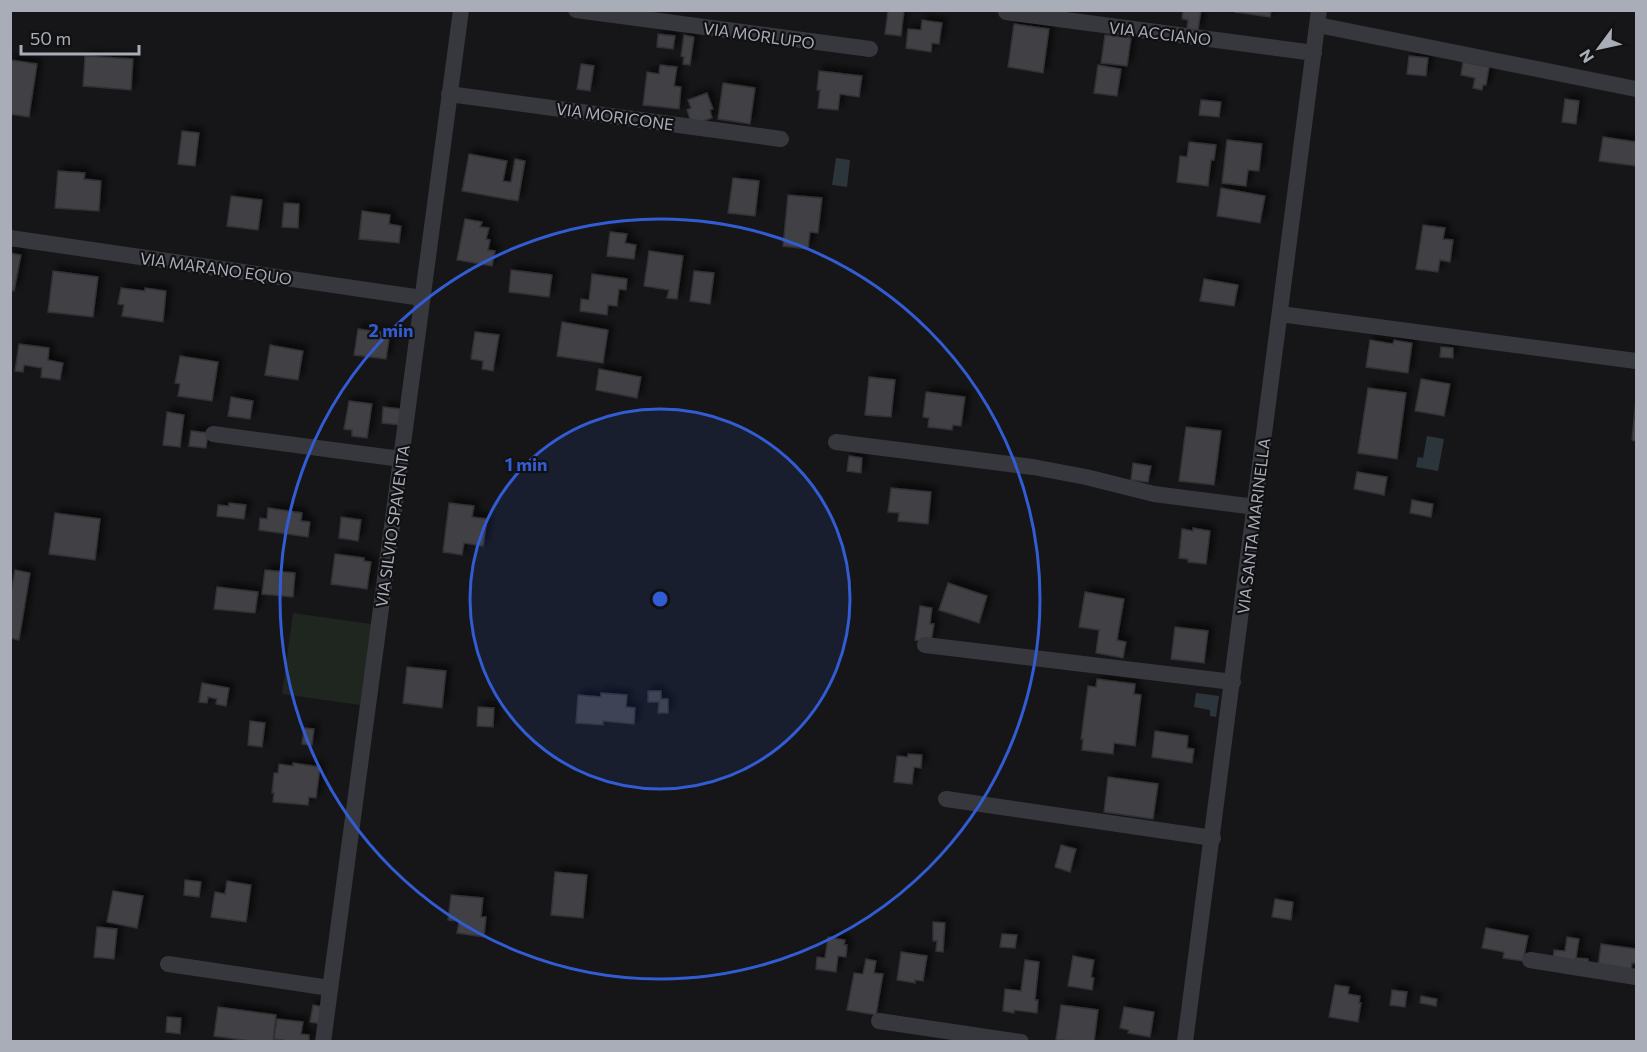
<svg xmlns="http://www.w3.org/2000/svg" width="1647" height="1052" viewBox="0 0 1647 1052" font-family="Commissioner,sans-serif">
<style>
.green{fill:#1e261f}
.water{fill:#2c353c}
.building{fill:#404145;stroke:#303034;stroke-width:1.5;filter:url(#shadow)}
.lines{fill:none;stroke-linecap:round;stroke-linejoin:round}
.minor{stroke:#37383d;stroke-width:16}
.ring{fill:none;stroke:#325cd3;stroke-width:3}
.labels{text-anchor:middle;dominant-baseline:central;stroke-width:4.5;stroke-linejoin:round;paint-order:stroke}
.street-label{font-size:16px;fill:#a8adb8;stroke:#111113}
.centre{fill:#325cd3;stroke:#111113;stroke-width:3}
.ring-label{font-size:18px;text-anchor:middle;font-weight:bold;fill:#325cd3;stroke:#111113;stroke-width:4.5;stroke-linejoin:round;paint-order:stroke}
</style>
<defs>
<filter id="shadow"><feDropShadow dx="4.5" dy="-4.5" stdDeviation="3" flood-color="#0009"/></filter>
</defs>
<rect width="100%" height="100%" fill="#161618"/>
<!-- green -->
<path class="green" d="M293 613 371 624 360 705 282 694Z"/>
<!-- water -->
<path class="water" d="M836 158 850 160 847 187 832 185Z
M1427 436 1444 439 1438 471 1416 467 1418 457 1423 458Z
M1196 693 1219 696 1216 717 1210 716V710L1194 707Z"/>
<!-- building -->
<path class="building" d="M888 10H904L901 36 885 34Z
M1183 10H1201L1198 30 1187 29 1188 20 1182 19Z
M1235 10H1271L1270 17 1235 12Z
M922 20 942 23 939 44 932 43 931 52 906 48 908 29 921 30Z
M1014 24 1049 29 1043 73 1008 67Z
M658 34 675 36 673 49 657 47Z
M684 35 694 37 690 65 683 64 684 57 681 56Z
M1105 35 1131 38 1127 66 1101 63Z
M85 56 133 59 131 90 83 86Z
M1409 56 1428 58 1426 76 1407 74Z
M11 60 37 64 29 117 10 114Z
M1463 62 1489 67 1486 85H1483L1482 90 1473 88 1475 78 1461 75Z
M581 64 594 66 590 91 577 89Z
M660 65 677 67 674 86 681 87 679 109 643 105 647 72 659 74Z
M1098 65 1121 69 1117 96 1094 93Z
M819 71 862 76 859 97 840 94 838 110 818 108 820 90H817Z
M723 83 755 88 750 124 718 119Z
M707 93 713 109 710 110 712 118 692 125 687 110 691 108 688 100Z
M1565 99 1579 101 1576 124 1562 122Z
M1201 100 1221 102 1219 117 1199 115Z
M182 131 199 133 195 166 178 164Z
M1603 137 1636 142V166L1599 161Z
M1227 140 1262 144 1259 171 1248 170 1246 186 1222 183Z
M1189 142 1216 145 1214 160H1211L1208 186 1177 182 1180 156 1187 157Z
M469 154 507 161 503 181 511 182 515 159 525 161 518 201 462 191Z
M58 171 85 173 84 179 101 181 99 211 55 208Z
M733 178 759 181 755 216 728 213Z
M1221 188 1265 196 1260 223 1217 216Z
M788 195 822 198 818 233 810 232 808 249 783 246Z
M231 196 262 200 258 230 227 226Z
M284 203 299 204 298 228 282 227Z
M362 211 390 215 389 224 401 226 399 243 359 239Z
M465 219 482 222 480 227 489 228 486 239 490 240 488 250 495 251 492 266 457 260Z
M1423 225 1445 228 1443 239 1453 240 1450 262 1440 260 1438 272 1416 269Z
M610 232 627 234 625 243 636 245 634 259 607 256Z
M649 251 683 256 677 299 667 298 669 290 644 286Z
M10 253 21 255 14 291 10 290Z
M511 270 552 275 549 297 509 292Z
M53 271 98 277 93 317 48 312Z
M694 271 714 273 710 304 690 301Z
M592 274 627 279 626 290 619 289 617 306 608 305 607 315 580 311 581 299 589 300Z
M1204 279 1238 285 1234 306 1200 301Z
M121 288 145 291V288L166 291 163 322 122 316 124 305 118 304Z
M562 322 608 330 603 363 557 356Z
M358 329 390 333 386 359 354 355Z
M475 332 499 335 493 371 482 369 483 361 471 359Z
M1370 340 1393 344 1394 340 1412 343 1408 373 1366 367Z
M19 344 49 348 48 360 63 363 60 380 41 377 42 368 24 365 23 372 15 371Z
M270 345 303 351 298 380 265 375Z
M1441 347 1453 348V358L1440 357Z
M180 356 218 362 212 401 178 396 180 384 175 383Z
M599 369 641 377 637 398 596 390Z
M869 377 895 380 891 417 865 415Z
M1421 379 1450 384 1444 416 1415 411Z
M1368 388 1406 393 1397 459 1358 453Z
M926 392 965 397 961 426 953 425 952 430 928 427 929 418 923 417Z
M231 397 253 401 250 419 228 416Z
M1636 398V441L1632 440Z
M349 401 372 404 367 438 352 436V430L344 429Z
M383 407 401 409 400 425 382 423Z
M167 412 184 415 180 447 163 445Z
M1186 427 1221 431 1214 485 1179 481Z
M191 431 208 433 206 448 189 446Z
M849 456 862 458 861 473 847 471Z
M1133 463 1151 466 1148 482 1131 480Z
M1357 472 1387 477 1384 495 1354 489Z
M891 488 931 492 928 524 898 521 899 513 888 512Z
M1412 500 1433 504 1431 517 1410 513Z
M229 503 246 505 244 519 217 516 218 505 229 506Z
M449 503 474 506 472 517 487 519 483 546 464 543 462 555 443 552Z
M268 508 302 513 301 521 310 522 308 537 259 530 260 518 267 519Z
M55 513 100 519 95 560 49 554Z
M341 517 361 520 358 541 339 538Z
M1193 528 1210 531 1206 564 1188 562V559L1179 558 1182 529 1193 531Z
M335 554 364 558V561L371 562 367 589 331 584Z
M15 570 30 573 19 640 10 638V597Z
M265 570 295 573 293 597 262 594Z
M948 583 987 596 979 623 939 610Z
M217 587 258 592 255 613 214 609Z
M1085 592 1124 599 1117 640 1126 642 1123 658 1096 653 1099 630 1079 627Z
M920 606 932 608 930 624H934L931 642 915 640Z
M1175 627 1208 631 1204 663 1171 659Z
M407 667 446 671 442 708 403 703Z
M1097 679 1135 684 1134 694 1141 695 1135 746 1114 743 1113 754 1082 750 1083 739H1081L1088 686 1096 687Z
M202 683 229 688 226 706 216 704 217 699 208 697 207 703 199 702Z
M648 691H661V699H668V713H658L659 702H648Z
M601 693 627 695 626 707 635 708 634 724 603 721V725L576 723 578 695 601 697Z
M478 707 494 708 493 727 477 726Z
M250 721 265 723 262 747 248 745Z
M304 728 314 729 312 745 302 744Z
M1155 731 1188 736 1187 748 1194 749 1192 763 1152 757Z
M908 754 922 755 921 768 914 767 912 784 894 782 897 756 908 757Z
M293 763 320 767 316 798 309 797 308 805 273 802 274 793H272L274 773H278L279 764 293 766Z
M1108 777 1158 784 1153 819 1104 812Z
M1061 845 1076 849 1070 872 1055 867Z
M555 872 587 875 583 918 551 915Z
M185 880 201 882 199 897 184 895Z
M227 881 251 885 246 922 211 917 215 892 225 894Z
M113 891 143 896 137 928 107 922Z
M451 895 483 898 481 917H486L484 937 457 933 459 921 448 920Z
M1275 899 1293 902 1291 920 1272 917Z
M933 922 945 923 943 952 936 951 937 941H933Z
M97 927 117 929 114 959 94 957Z
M1486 928 1528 936 1523 961 1503 958 1504 952 1482 948Z
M1002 934 1017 935 1015 948 1000 947Z
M828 937 845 940 844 945H847L846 957 838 956 836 972 816 969 817 957 825 958Z
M1567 937 1579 939 1576 958 1588 959V966L1553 961 1554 950 1565 951Z
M1601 944 1636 949V964L1632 963 1631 971 1598 967Z
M901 952 927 956 923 981 915 980V983L897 980Z
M1073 956 1094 960 1091 977 1094 978 1092 990 1068 986Z
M866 959 876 961 874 973 883 974 876 1015 847 1010 854 973 863 974Z
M1025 960 1039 962 1035 1000H1038L1037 1013 1014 1010V1013L1003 1011 1005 989 1021 991Z
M1335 985 1349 987 1348 994 1360 996 1359 1003H1361L1358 1022 1329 1017Z
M1392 990 1407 992 1405 1007 1390 1005Z
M1421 996 1437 999 1436 1006 1420 1003Z
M313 1005 324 1007 321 1024 310 1022Z
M1061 1005 1098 1010 1094 1042 1056 1040Z
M218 1007 276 1015 273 1042H257L214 1036Z
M1124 1007 1154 1012 1150 1037 1128 1033 1129 1030 1120 1028Z
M167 1017 181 1018 180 1034 166 1032Z
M277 1019 303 1022 301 1034 309 1035V1042H283V1040L274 1039Z"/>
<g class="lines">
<!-- minor -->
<path class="minor" d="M576 10 870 49
M1006 12 1314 53
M1318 25 1636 89
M449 94 781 139
M10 238 422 298
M1280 314 1636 361
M213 434 401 459
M836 442 1033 467 1086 477 1154 494 1255 507
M925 645 1233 682
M946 799 1213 838
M1530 960 1636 977
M168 964 330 988
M879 1021 1021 1042
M323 1042 461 10
M1185 1042 1319 10"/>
</g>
<!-- distance rings -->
<circle cx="660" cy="599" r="190" fill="#325cd3" fill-opacity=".12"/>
<g class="ring">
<circle cx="660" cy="599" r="190"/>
<circle cx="660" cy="599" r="380"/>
</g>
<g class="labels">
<!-- street labels -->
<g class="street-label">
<text transform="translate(1160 33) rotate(7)">VIA ACCIANO</text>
<text transform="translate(759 35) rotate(8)">VIA MORLUPO</text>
<text transform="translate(615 116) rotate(8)">VIA MORICONE</text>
<text transform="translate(216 268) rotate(8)">VIA MARANO EQUO</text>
<text transform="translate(392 526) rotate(-82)">VIA SILVIO SPAVENTA</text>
<text transform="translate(1253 526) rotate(-83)">VIA SANTA MARINELLA</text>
</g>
</g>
<circle cx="660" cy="599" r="9" class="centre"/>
<g class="ring-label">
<text x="391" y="337">2 min</text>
<text x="526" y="471">1 min</text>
</g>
<!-- border -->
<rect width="1647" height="1052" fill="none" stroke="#a8adb8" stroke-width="24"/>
<!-- north arrow -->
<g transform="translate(1599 48) rotate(237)" stroke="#111113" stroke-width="4.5" paint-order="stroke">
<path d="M0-4.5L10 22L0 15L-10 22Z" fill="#a8adb8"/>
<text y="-9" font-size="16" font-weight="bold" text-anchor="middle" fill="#a8adb8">N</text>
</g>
<!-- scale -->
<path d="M21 45v9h118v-9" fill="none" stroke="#a8adb8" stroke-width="3"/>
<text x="30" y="45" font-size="18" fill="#a8adb8" stroke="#111113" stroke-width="4.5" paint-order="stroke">50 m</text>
</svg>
